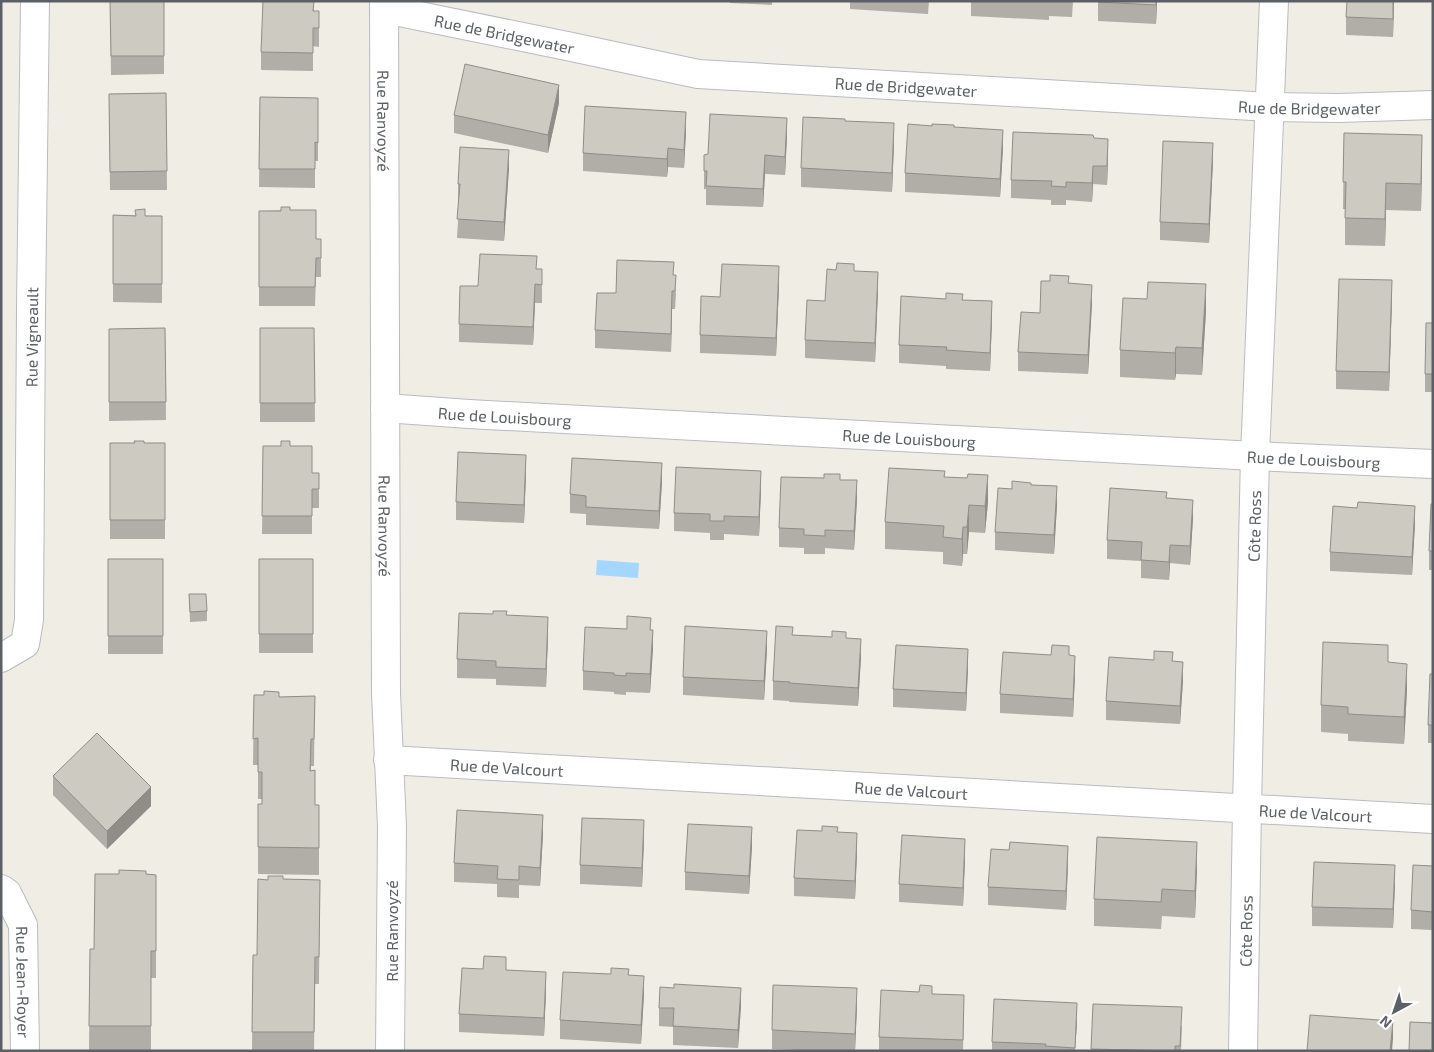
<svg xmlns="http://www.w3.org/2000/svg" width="1434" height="1052" viewBox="0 0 1434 1052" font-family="'Exo 2',sans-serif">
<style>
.water{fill:#a4d7ff}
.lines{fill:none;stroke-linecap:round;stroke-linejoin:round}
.minor-casing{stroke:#b8bcc1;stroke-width:30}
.minor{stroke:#fff;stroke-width:28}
.wall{fill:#b0aea7}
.shaded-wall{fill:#908d88}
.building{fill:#cdcac2;stroke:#908d88}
.labels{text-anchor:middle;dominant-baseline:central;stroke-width:4;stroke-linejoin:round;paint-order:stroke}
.street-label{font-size:16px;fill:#5b6066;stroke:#fff}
</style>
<rect width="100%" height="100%" fill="#f0ede4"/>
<!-- water -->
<path class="water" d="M597 560 639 563 638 578 596 575Z"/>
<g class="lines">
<defs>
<g id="minor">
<path id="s1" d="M384 1 386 693 392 826 390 1051"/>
<path id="s2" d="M385 9 567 46 698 74 1270 107 1339 108 1433 105"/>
<path id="s3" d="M385 408 469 414 1255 456 1433 464"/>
<path id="s4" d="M1 658 25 644 29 620 31 310 35 1"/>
<path id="s5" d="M388 760 1433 819"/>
<path id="s6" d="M1 889 7 893 23 925 25 1051"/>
<path id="s7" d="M1243 1051 1247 808 1255 456 1274 1"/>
</g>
</defs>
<!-- minor casing -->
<use href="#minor" class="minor-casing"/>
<!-- minor -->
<use href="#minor" class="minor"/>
</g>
<!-- wall -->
<path class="wall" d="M110 1H164V74L111 75Z
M314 1V11H319V47L313 46V71L261 70V52Z
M730 1H772V5L730 3Z
M850 1H929L928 14 850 9Z
M971 1H1073L1072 17 1049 16V20L971 16Z
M1098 1H1157L1156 24 1098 21Z
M1394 1 1393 37 1346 35V17Z
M166 93 167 190H110L109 94Z
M260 97 318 98V161H315V188L259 187Z
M559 103 548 153 454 133V115Z
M845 121 894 142 892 192 801 187V168Z
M954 127 1003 148 1000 197 905 192V173Z
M686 131 684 168 668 167 667 177 583 171V153Z
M1344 133 1422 162 1421 211 1386 210 1385 246 1345 245V209H1343Z
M787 136 785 175 765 174 763 207 706 205V189H704V171L708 154Z
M1094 138 1108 157 1107 185 1093 184 1092 202 1066 200V205H1051V200L1011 198V180Z
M1213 161 1209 243 1160 240V222Z
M509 168 504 241 457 238 459 203H458V184Z
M290 210 316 239H321V277H316L315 306H259V211Z
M113 215 162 216V303L113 302Z
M537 269 542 287V303H535L533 345 459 342V324L478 286Z
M854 271 878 290 875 362 805 358V340L825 301Z
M674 275 676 294 675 309H672L671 352 595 348V330L616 293Z
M1069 283 1092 303 1088 374 1018 371V352L1040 313Z
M779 285 776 356 700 353V335L720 297Z
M1392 299 1389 391 1336 389V371Z
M963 300 992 319 990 371 946 369V366L899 363V345Z
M1206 311 1202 375 1176 374 1175 380 1120 377V350Z
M1433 323V392H1425V374Z
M165 328 166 420 109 421V329Z
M260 328H314L315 422H260Z
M110 443H165V539H110Z
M263 446H290L312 473H319V508H312V534H262Z
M526 473 524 523 456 520V502Z
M945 477 988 502 985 533 969 532 967 554H963L962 566 943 564V552L885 549V522Z
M840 480 857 499 854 550 825 548V554H804V548L779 547V528Z
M662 482 659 529 586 525V514L570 513V494Z
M1031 485 1057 505 1054 554 995 550V532L1012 489Z
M761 490 759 536 724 534V540H710V533L674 531V513Z
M1167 498 1193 518 1190 565 1170 563 1169 580 1141 578V561L1107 559V540Z
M1433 504V570H1429V551Z
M1415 524 1412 575 1330 571V552Z
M108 559H163V654H108Z
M259 559H313V653H259Z
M189 594 207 611V621L190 622Z
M507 615 548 635 546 687 496 685V679L457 678V659Z
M651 630 653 648 650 693 626 692V695L614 694V692L583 690V671Z
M793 635 846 638 861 657 858 706 789 702V701L773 700V681Z
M767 649 764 700 683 695V677Z
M1051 655H1069L1075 674 1073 717 1000 713V694Z
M1173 661 1183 681 1180 724 1106 720V701Z
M1388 662 1407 690 1404 744 1348 741V734L1321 732V705Z
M968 667 966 711 893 707V689Z
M1433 674V743H1428V725Z
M254 695 279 697 315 696 314 766H311V771L315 805H319V875L258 874V804H262V799H258V765H253Z
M53 776 151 806 107 849 53 795Z
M838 832 857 852 855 899 794 896V878Z
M543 834 540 886 519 885V898L497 897V884L454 882V863Z
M644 839 642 887 580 884V865Z
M752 846 749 894 685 890V872Z
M965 858 963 906 899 902V884Z
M1068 864 1066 910 988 905V887Z
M1433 866V930L1411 929V910Z
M1197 869 1195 918 1162 916 1161 929 1094 926V899Z
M146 874 156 875V978H151V1051H89L90 949H94Z
M283 879 320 880 319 984H315L314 1051H252L253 955H257Z
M1395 884 1393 928 1312 926V907Z
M506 970 546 991 544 1036 459 1032V1014Z
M629 975 644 994 641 1044 560 1039V1020Z
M932 994 964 1014 963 1051H879V1037Z
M1093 1004 1182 1026 1181 1051H1091Z
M741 1006 738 1048 673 1045V1027L659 1026V1008Z
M857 1006 855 1051H823L772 1049V1030Z
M1077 1022 1075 1051H992V1042Z"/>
<!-- shaded-wall -->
<path class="shaded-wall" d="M1156 1H1157L1156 24Z
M1393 1H1394L1393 37Z
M559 85V103L548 153V135Z
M686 112V131L684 168V150Z
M787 118V136L785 175V157Z
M894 123V142L892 192V173Z
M1003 130V148L1000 197V179Z
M1422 135V162L1421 211V184Z
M1108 139V157L1107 185V166Z
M1213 143V161L1209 243V224Z
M668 148V167L667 177V159Z
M509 150V168L504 241V222Z
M765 155V174L763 207V189Z
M1093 166V184L1092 202V183Z
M1386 183V210L1385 246V219Z
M779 266V285L776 356V338Z
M878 272V290L875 362V343Z
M1392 280V299L1389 391V372Z
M535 284V303L533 345V327Z
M1206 284V311L1202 375V348Z
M1092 285V303L1088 374V355Z
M672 291V309L671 352V334Z
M992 301V319L990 371V353Z
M1176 347V374L1175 380V353Z
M526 455V473L524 523V505Z
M662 463V482L659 529V511Z
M761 471V490L759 536V517Z
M988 475V502L985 533V506Z
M857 480V499L854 550V531Z
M1057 486V505L1054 554V535Z
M1193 500V518L1190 565V546Z
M969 505V532L967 554V527Z
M1415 506V524L1412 575V557Z
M963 527V554L962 566V539Z
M1170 545V563L1169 580V562Z
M548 617V635L546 687V669Z
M653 630V648L650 693V674Z
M767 631V649L764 700V681Z
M861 639V657L858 706V688Z
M968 649V667L966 711V693Z
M1075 656V674L1073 717V699Z
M1183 662V681L1180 724V706Z
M1407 664V690L1404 744V717Z
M151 787V806L107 849V831Z
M543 815V834L540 886V868Z
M644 820V839L642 887V868Z
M752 827V846L749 894V876Z
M857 833V852L855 899V881Z
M965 839V858L963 906V888Z
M1197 842V869L1195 918V891Z
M1068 846V864L1066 910V891Z
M1395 865V884L1393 928V909Z
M546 972V991L544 1036V1018Z
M644 976V994L641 1044V1025Z
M741 988V1006L738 1048V1030Z
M857 988V1006L855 1051V1034Z
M1077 1003V1022L1075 1051Z
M1393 1021V1039L1392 1051H1390Z"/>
<!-- building -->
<path class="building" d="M110 1H164V56H111Z
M263 1H314L313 11H319V28H313V53L261 52Z
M1098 1H1156V5L1098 2Z
M1347 1H1393V19L1346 17Z
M465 64 559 85 548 135 454 115Z
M166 93 167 171 110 172 109 94Z
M260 97 318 98V143L315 142V169H259Z
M585 106 686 112 684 150 668 148 667 159 583 153Z
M710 114 787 118 785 157 765 155 763 189 706 186 707 171H704V155L708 154Z
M803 117 845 119V121L894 123 892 173 801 168Z
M908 124 932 126V124L954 125V127L1003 130 1000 179 905 173Z
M1013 132 1093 135 1094 138 1108 139 1107 166H1093L1092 183 1066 182V187L1051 186 1052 181 1011 180Z
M1344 133 1422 135 1421 184 1386 183 1385 219 1345 218 1346 182H1343Z
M1163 141 1213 143 1209 224 1160 222Z
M460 147 509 150 504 222 457 219 460 184H458Z
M281 207H290V210H316V239H321V258H316L315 287H259V211H281Z
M145 209V216H162V284H113V215L136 216 135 210Z
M480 254 537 256 536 269H542V285L535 284 533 327 459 324 460 286H478Z
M617 260 674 262 673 275H676L675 291H672L671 334 595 330 597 293H616Z
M837 263 854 264V271L878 272 875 343 805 340 807 300 825 301 827 269 836 270Z
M722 264 779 266 776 338 700 335 701 296 720 297Z
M1050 275 1069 276 1068 283 1092 285 1088 355 1018 352 1021 312 1040 313 1041 281H1050Z
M1339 279 1392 280 1389 372 1336 371Z
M1148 282 1206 284 1202 348 1176 347 1175 353 1120 350 1123 298 1147 299Z
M946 293 963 294 962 300 992 301 990 353 946 350 947 347 899 345 901 296 946 299Z
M1426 323H1433V374H1425Z
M165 328 166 402H109V329Z
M260 328H314L315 403H260Z
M134 441H144V443H165V520H110V443H135Z
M281 441H290V446H312V473H319V489H312V516H262L263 446H281Z
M458 452 526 455 524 505 456 502Z
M572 458 662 463 659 511 586 507V496L570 494Z
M676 467 761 471 759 517 724 516V521H710V514L674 513Z
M889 468 945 471 944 477 967 478 968 474 988 475 985 506 969 505 967 527H963L962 539 943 537 944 526 885 522Z
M824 474H840V480H857L854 531 825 530V536L804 535V529L779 528 781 477 824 478Z
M1012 481 1031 483V485L1057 486 1054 535 995 532 998 488 1012 489Z
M1110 488 1167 492 1166 498 1193 500 1190 546 1170 545 1169 562 1141 560 1142 542 1107 540Z
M1358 502 1415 506 1412 557 1330 552 1333 506 1357 508Z
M1431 504H1433V551H1429Z
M108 559H163V636H108Z
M259 559H313V634H259Z
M189 594H206L207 611 190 612Z
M493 611H507L506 615 548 617 546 669 496 667V661L457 659 459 613 493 614Z
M627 616 651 618 650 630H653L650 674 626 673V676L614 675V673L583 671 585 627 627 629Z
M685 626 767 631 764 681 683 677Z
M776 626 793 627 792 635 832 637V631L846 632V638L861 639 858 688 789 683 790 682 773 681Z
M1323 642 1388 645V662L1407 664 1404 717 1348 714V707L1321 705Z
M896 645 968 649 966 693 893 689Z
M1052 645 1069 646V655L1075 656 1073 699 1000 694 1003 652 1051 655Z
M1154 651 1173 652 1172 661 1183 662 1180 706 1106 701 1109 657 1154 660Z
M1430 674H1433V725H1428Z
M264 691 279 692V697L315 696 314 739H311L310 771 315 770V805H319V848L258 847V804H262V772H258V738L253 739 254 695H264Z
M97 733 151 787 107 831 53 776Z
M457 810 543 815 540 868 519 866V880L497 879 498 866 454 863Z
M582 818 644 820 642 868 580 865Z
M688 824 752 827 749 876 685 872Z
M822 826 838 827 837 832 857 833 855 881 794 878 797 830 822 831Z
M902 835 965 839 963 888 899 884Z
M1097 837 1197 842 1195 891 1162 889 1161 902 1094 899Z
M1010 842 1068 846 1066 891 988 887 991 849 1009 850Z
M1314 862 1395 865 1393 909 1312 907Z
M1413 865 1433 866V912L1411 910Z
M119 870 146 871V874L156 875V951H151V1026H89L90 949H94L95 874H119Z
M268 876H283V879L320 880 319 957H315L314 1032H252L253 955H257L258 879 268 880Z
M484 956 506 957V970L546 972 544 1018 459 1014 462 968 483 969Z
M611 968 629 969 628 975 644 976 641 1025 560 1020 563 972 611 974Z
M674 984 741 988 738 1030 673 1026 674 1008H659L660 987 674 988Z
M773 985 857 988 855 1034 772 1030Z
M920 985 932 986V994L964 995 963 1040 879 1037 881 990 919 992Z
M994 999 1077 1003 1075 1048 1045 1046 1046 1044 992 1042Z
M1093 1004 1182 1007 1180 1046H1175V1051L1091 1049Z
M1310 1015 1393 1021 1390 1051H1307Z
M1410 1022 1433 1023V1051H1409Z"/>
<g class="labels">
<!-- street labels -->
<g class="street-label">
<text stroke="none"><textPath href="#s2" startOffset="122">Rue de Bridgewater</textPath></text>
<text stroke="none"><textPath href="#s2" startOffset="528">Rue de Bridgewater</textPath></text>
<text stroke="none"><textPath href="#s2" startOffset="932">Rue de Bridgewater</textPath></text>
<text stroke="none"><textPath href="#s1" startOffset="120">Rue Ranvoyzé</textPath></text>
<text stroke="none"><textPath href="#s4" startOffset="335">Rue Vigneault</textPath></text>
<text stroke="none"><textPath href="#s3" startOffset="120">Rue de Louisbourg</textPath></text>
<text stroke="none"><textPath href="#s3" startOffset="525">Rue de Louisbourg</textPath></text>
<text stroke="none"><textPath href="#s3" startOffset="930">Rue de Louisbourg</textPath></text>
<text stroke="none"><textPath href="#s1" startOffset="525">Rue Ranvoyzé</textPath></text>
<text stroke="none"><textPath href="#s7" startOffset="525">Côte Ross</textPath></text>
<text stroke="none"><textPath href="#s5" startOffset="119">Rue de Valcourt</textPath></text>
<text stroke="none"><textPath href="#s5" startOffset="524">Rue de Valcourt</textPath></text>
<text stroke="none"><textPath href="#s5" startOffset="929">Rue de Valcourt</textPath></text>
<text transform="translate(391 931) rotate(-90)">Rue Ranvoyzé</text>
<text stroke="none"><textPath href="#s7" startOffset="120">Côte Ross</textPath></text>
<text stroke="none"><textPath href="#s6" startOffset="100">Rue Jean-Royer</textPath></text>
</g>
</g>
<!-- border -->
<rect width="1434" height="1052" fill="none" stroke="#5b6066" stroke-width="5"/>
<!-- north arrow -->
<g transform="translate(1394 1012) rotate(220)" stroke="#ffffff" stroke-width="4" paint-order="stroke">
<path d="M0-4L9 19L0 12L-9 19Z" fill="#5b6066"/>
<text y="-8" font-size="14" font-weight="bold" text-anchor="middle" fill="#5b6066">N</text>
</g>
</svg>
